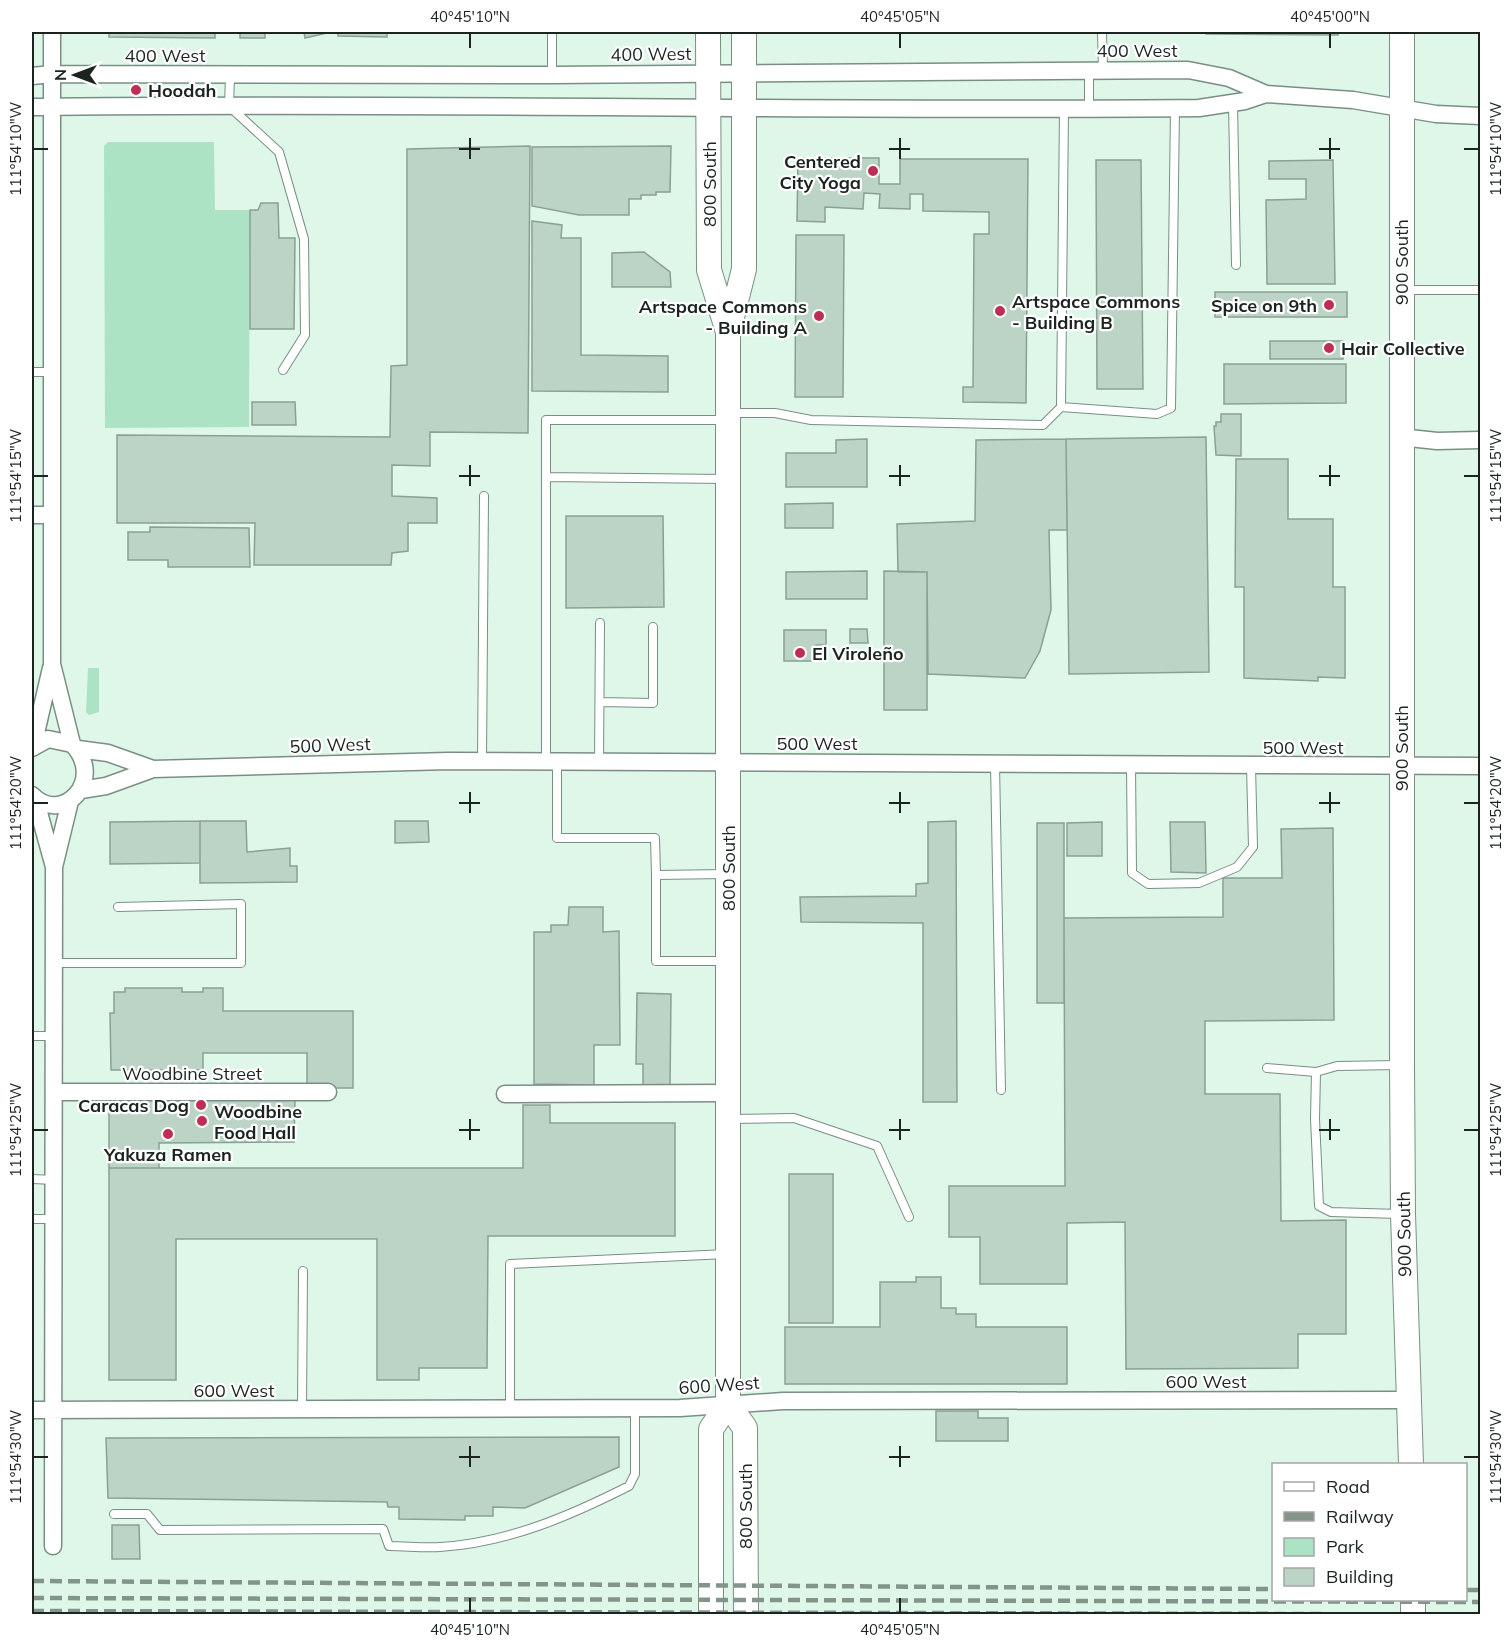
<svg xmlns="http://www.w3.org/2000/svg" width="1512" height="1646" viewBox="0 0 1512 1646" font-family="Mulish,sans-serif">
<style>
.green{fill:#ade3c5}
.building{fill:#bcd4c6;stroke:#89a093;stroke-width:1.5}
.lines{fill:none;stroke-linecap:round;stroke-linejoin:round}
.lane-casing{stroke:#798f83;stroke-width:10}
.street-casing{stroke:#798f83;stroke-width:19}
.secondary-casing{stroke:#798f83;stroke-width:26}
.lane{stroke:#fff;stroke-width:8}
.street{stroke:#fff;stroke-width:16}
.secondary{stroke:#fff;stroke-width:24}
.rail{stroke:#83948a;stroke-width:4.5;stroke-dasharray:12 6;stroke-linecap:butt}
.ticks{fill:none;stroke:#1b241f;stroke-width:2}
.poi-dot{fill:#be2e54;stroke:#fff;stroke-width:2}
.labels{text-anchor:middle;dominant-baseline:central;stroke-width:4.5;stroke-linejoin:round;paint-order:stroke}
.street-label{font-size:18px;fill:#1b241f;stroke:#fff}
.poi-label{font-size:18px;font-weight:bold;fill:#1b241f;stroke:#fff;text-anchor:start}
.neatline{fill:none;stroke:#1b241f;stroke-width:2}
.ticks-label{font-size:15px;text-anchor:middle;fill:#1b241f}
</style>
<rect width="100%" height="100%" fill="#dff7e9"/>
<!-- green -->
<path class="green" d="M108 142H214L215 210H250L249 427 105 428 104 146Z
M88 668H99V712L89 715 86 712Z"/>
<!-- building -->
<path class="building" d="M109 32H215V38L109 37Z
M240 32H265V38H240Z
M304 32H331L305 38Z
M338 32H387V37L338 36Z
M1206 32H1338V35L1206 34Z
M530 146 528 433 430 432V466L392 465V496L437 498V523H408V551L392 553 391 565H254L255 523H117V435L390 437 391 366 407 365V149Z
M671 146 670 192H656V195H641V199H629V215H579L532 206V147Z
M798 158H879V184H900V159H1028L1026 403 963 402V387H973L974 234H989V212L923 211V194H910V209L879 208 880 194 864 193 863 209 825 207V222L797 221Z
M1096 160H1141L1143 389H1097Z
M1333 160 1335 284H1267L1266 200 1306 199V179H1269V161Z
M261 203H278L279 238H295L294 329H250V210H258Z
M532 221 562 225 561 238H581V355L668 356V392L532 391Z
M796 235H844L843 397H795Z
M644 252 670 272 671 287H612V253Z
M1215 292H1347V317H1215Z
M1270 341H1343V359H1270Z
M1224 364H1346V403L1224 404Z
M252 402H295L296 425H252Z
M1221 414H1241V456L1216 455 1214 426H1216V422H1221Z
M1206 437 1209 672 1069 674 1066 439Z
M867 439V487H786V453H836V440Z
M1066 439 1067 530H1049L1051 610 1040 651 1025 678 928 674 927 572H898L897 524 975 521 976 440Z
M1236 459H1288V519H1333V587H1345V678L1318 677V681L1244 678V587H1235Z
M833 503V528H785V504Z
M566 516H663L664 607 566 608Z
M150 527 249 528 250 567H168V560H128V532H150Z
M867 571V599H786V572Z
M884 571 927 572V710H884Z
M850 629H867L868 643H850Z
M784 630H826V645H816V661H784Z
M200 821H246L247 852 290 848V866H297V882L200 883Z
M200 821V863L110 864V822Z
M395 821H428L429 842 395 843Z
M956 821 957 1102H923V923L801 922 800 897 916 896V884L928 883V822Z
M1102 822V856H1067V823Z
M1170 822H1205L1206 873 1171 872Z
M1037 823H1064V1003H1037Z
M1333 828 1334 1020 1205 1021V1094H1280L1281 1221 1346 1220V1334H1298V1368L1126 1369 1125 1222 1067 1223V1284H980V1237H949V1186H1065L1064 918 1223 917V878H1282L1281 829Z
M569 907H603V932L619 931 620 1045H594V1085L534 1084V932H551V925H568Z
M125 988H182V992H203V988H223V1011H353V1088H307V1053H203V1070H111L110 1013H114V992H125Z
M637 993 671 994 670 1087H643V1064H636Z
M109 1099 295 1100 294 1142 159 1143V1168H109Z
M523 1105H550V1123H675V1236H488L487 1368H419V1380H377V1239H176V1380H109V1168H523Z
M789 1174H833V1323H789Z
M916 1277H941V1308H956V1314H976V1327H1067V1384H785V1327H880V1282H916Z
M936 1411H978V1418H1008V1441H936Z
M619 1437V1467L525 1508 493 1507V1516H465V1520L399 1519V1507H388L387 1502 108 1498 106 1438Z
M112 1525H139L140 1559H112Z"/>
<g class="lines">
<defs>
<path id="lane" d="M1102 32 1103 70
M230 75 229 106 279 152 304 239 305 335 283 370
M552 75V32
M1233 103 1236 265
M1089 108V70
M1405 290H1480
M32 372H52
M1061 407 1157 414 1171 408 1175 108
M729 413H775L811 420 1043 425 1061 407 1064 108
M546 477 726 479
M600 702 653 703V627
M482 762 484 496
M546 762V420H725
M557 762V838H655L656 875
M599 762 600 623
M995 763 1001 1090
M1131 764 1132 873 1148 884 1199 883 1237 867 1253 847 1251 766
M726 874 656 875V961H727
M56 963H241V904L118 907
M32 1036H55
M1267 1068 1316 1072
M731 1119 794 1118 877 1146 909 1217
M32 1179 55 1180
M1400 1214 1331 1212 1319 1206 1315 1119 1316 1072 1337 1066 1401 1065
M32 1219H55
M510 1408V1264L727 1254
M302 1409 303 1271
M114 1514H147L160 1530 383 1529 389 1546C406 1546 423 1548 440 1547 507 1543 570 1516 629 1486L635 1474V1408"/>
<path id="street" d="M52 32V664L72 744
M32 76 52 74 552 75 1188 70 1229 78 1266 94
M32 107C421 102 810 112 1199 108L1245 101 1266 94 1353 100 1436 114 1480 116
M1400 437 1437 441 1480 440
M32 515H52
M33 746 51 668
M32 748 48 739 72 744C107 780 62 826 32 795
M78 749 108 753 153 769
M81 790 106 786 153 769 448 761 1480 766
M35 798 54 867
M55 1092H328
M505 1094 727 1093
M32 1410 680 1408 783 1401 1409 1400
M53 1546 54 867 70 801"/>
<path id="secondary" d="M708 32 709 270 728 332
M1402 32V1065L1403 1214 1411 1464
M728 1404 745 1428 746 1614
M1413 1600V1614
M711 1614V1429L728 1404V333L744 269V32"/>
</defs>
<!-- lane casing -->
<use href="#lane" class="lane-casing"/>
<!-- street casing -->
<use href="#street" class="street-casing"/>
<!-- secondary casing -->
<use href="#secondary" class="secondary-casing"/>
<!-- lane -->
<use href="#lane" class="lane"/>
<!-- street -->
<use href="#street" class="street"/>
<!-- secondary -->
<use href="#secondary" class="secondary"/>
<!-- rail -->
<path class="rail" d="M32 1581 1274 1589
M1466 1590H1480
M32 1598 1480 1602
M32 1611 1324 1614"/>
</g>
<!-- ticks -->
<path class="ticks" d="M470 33V48M900 33V48M1330 33V48M470 138V159M900 138V159M1330 138V159M33 149H48M459 149H480M889 149H910M1319 149H1340M1464 149H1479M470 465V486M900 465V486M1330 465V486M33 476H48M459 476H480M889 476H910M1319 476H1340M1464 476H1479M470 792V813M900 792V813M1330 792V813M33 803H48M459 803H480M889 803H910M1319 803H1340M1464 803H1479M470 1119V1140M900 1119V1140M1330 1119V1140M33 1130H48M459 1130H480M889 1130H910M1319 1130H1340M1464 1130H1479M470 1446V1467M900 1446V1467M33 1457H48M459 1457H480M889 1457H910M1464 1457H1479M470 1598V1613M900 1598V1613"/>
<!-- markers -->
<g class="poi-dot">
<circle cx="136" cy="90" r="6"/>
<circle cx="873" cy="171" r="6"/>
<circle cx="1329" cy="305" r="6"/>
<circle cx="1000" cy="311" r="6"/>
<circle cx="819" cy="316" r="6"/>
<circle cx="1329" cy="348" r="6"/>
<circle cx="800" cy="653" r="6"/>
<circle cx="201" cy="1105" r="6"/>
<circle cx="202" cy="1121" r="6"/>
<circle cx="168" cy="1134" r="6"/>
</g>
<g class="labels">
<!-- street labels -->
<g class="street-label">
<text x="1137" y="50">400 West</text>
<text transform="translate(651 54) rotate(-1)">400 West</text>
<text x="165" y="55">400 West</text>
<text transform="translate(709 184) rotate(-90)">800 South</text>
<text transform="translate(1401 262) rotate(-90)">900 South</text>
<text x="817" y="743">500 West</text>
<text transform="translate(330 745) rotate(-2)">500 West</text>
<text x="1303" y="747">500 West</text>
<text transform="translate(1401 748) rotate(-90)">900 South</text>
<text transform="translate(728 868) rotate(-90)">800 South</text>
<text x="192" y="1073">Woodbine Street</text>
<text transform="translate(1404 1234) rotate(-91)">900 South</text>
<text x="1206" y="1381">600 West</text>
<text transform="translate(719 1385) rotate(-4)">600 West</text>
<text x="234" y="1390">600 West</text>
<text transform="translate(745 1506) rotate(-90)">800 South</text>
</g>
<!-- poi labels -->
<g class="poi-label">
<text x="148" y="90">Hoodah</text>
<text x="861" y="161" text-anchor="end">Centered<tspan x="861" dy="21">City Yoga</tspan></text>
<text x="1012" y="301">Artspace Commons<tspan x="1012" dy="21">- Building B</tspan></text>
<text x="1317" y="305" text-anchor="end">Spice on 9th</text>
<text x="807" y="306" text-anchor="end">Artspace Commons<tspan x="807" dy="21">- Building A</tspan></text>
<text x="1341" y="348">Hair Collective</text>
<text x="812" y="653">El Viroleño</text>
<text x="189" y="1105" text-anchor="end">Caracas Dog</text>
<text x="214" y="1111">Woodbine<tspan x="214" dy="21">Food Hall</tspan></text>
<text x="168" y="1154" text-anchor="middle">Yakuza Ramen</text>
</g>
</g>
<!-- border -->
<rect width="1512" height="1646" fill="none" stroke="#ffffff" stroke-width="66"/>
<!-- legend -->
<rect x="1272" y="1463" width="195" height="138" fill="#ffffff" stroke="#a4a7a5" stroke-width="1.5"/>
<rect x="1284" y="1482" width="30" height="9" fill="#ffffff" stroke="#a4a7a5" stroke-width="1.5"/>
<text x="1326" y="1493" font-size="18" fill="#1b241f">Road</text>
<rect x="1284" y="1512" width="30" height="9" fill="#83948a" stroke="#a4a7a5" stroke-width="1.5"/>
<text x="1326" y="1523" font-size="18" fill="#1b241f">Railway</text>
<rect x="1284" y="1538" width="30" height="18" fill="#ade3c5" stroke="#a4a7a5" stroke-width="1.5"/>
<text x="1326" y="1553" font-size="18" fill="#1b241f">Park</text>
<rect x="1284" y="1568" width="30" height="18" fill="#bcd4c6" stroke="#a4a7a5" stroke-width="1.5"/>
<text x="1326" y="1583" font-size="18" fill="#1b241f">Building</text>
<!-- north arrow -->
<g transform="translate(75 75) rotate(270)" stroke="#ffffff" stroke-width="4.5" paint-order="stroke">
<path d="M0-4.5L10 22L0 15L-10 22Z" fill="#1b241f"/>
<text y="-9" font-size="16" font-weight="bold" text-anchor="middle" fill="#1b241f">N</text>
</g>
<rect x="33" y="33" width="1446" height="1580" class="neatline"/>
<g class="ticks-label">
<text x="470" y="22">40°45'10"N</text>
<text x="900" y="22">40°45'05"N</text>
<text x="1330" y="22">40°45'00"N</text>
<text transform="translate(1496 149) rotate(-90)" y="5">111°54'10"W</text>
<text transform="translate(16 149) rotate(-90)" y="5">111°54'10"W</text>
<text transform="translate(1496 476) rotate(-90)" y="5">111°54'15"W</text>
<text transform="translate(16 476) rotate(-90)" y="5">111°54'15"W</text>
<text transform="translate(1496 803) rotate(-90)" y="5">111°54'20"W</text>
<text transform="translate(16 803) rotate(-90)" y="5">111°54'20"W</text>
<text transform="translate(1496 1130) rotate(-90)" y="5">111°54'25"W</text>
<text transform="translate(16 1130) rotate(-90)" y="5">111°54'25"W</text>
<text transform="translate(1496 1457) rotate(-90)" y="5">111°54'30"W</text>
<text transform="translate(16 1457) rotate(-90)" y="5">111°54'30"W</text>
<text x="470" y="1635">40°45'10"N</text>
<text x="900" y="1635">40°45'05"N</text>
</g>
</svg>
